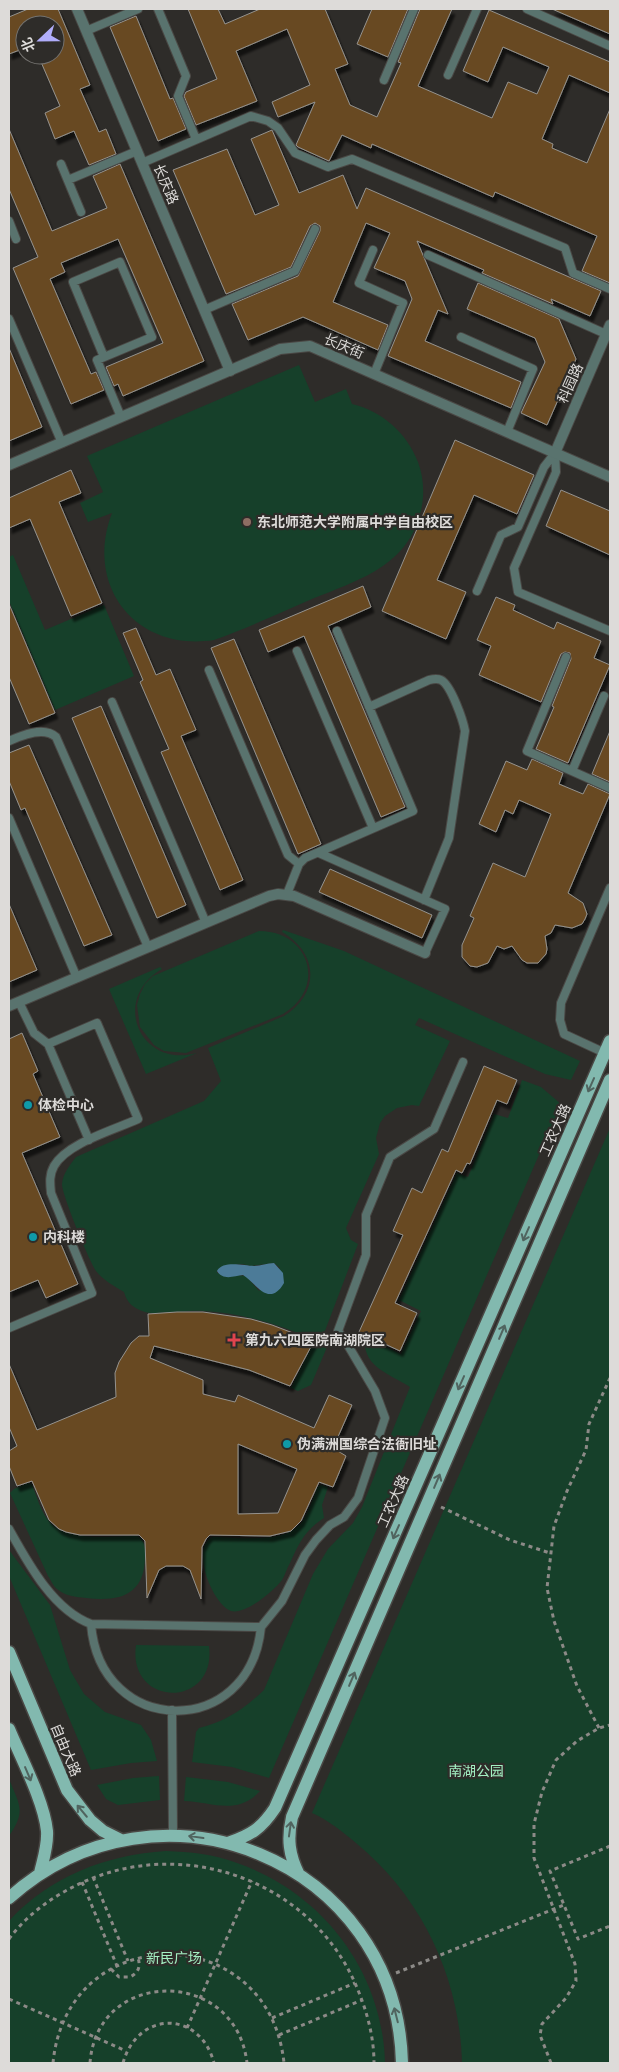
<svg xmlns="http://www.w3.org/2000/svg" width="619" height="2072" viewBox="0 0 619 2072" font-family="'PT Sans Narrow','Noto Sans SC',sans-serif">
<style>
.green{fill:#16402a;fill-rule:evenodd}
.water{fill:#4c7b98}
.building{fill:#674a21;stroke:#95928e;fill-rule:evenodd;filter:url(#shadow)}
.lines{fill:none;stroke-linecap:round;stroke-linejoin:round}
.service-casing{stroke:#4a4845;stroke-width:10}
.minor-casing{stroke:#4a4845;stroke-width:12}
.tertiary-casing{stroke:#4a4845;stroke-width:12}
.primary-casing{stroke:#4a4845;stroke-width:15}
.path{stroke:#8c8a87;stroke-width:3;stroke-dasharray:4 4;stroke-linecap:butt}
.service{stroke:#59736e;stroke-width:8}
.minor{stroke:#59736e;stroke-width:10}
.tertiary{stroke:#59736e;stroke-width:10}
.primary{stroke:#82b9af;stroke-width:12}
.oneway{stroke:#50645f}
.education-dot{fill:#8d6e63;stroke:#2e2c29;stroke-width:2}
.culture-dot{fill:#0f9aa8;stroke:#2e2c29;stroke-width:2}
.health-dot{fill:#e0444e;stroke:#2e2c29;stroke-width:2}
.labels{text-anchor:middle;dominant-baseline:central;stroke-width:4.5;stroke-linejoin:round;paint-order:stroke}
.street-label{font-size:14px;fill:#dddbd9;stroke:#2e2c29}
.poi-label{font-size:14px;font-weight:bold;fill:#dddbd9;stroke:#2e2c29;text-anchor:start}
.park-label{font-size:14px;fill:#a3efc2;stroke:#2e2c29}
</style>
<defs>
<filter id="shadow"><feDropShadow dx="3" dy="5.5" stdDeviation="1" flood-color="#0009"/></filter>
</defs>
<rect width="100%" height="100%" fill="#2e2c29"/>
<!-- green -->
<path class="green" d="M299 365 315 402 346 389 352 404C382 411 407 433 418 462 424 478 425 497 420 514 406 569 352 582 305 602 275 615 245 629 214 640 136 652 84 586 112 513L88 522 80 503 103 492 87 456Z
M13 555 45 630 104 605 134 676 55 710 9 601V557Z
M283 930 344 951 580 1061 571 1080 545 1074 419 1018 415 1025 450 1041 419 1106 412 1105 397 1108 385 1116 380 1123 376 1138 379 1154 346 1228 351 1240 358 1244 323 1336 330 1340 311 1385 298 1391 291 1388 315 1340C279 1324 242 1313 203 1311 190 1310 153 1315 145 1312 133 1308 127 1303 124 1292 114 1286 103 1280 96 1271 89 1260 62 1195 62 1184 63 1173 70 1165 76 1157L204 1101 221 1081 208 1048 284 1016C320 994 319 953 282 932ZM274 1263 280 1268 259 1291 246 1276 217 1273V1271L223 1266 242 1264 251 1266Z
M259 931C310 931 327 988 283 1014L186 1053 164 1051 154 1045 140 1027 137 1005 140 994 145 984 153 976Z
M160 967 162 969C110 999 140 1069 197 1053L146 1074 109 989Z
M522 1080 541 1087 561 1104 269 1778 232 1767 192 1762 196 1732 199 1728C225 1722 244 1709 264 1690L313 1574 328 1549 353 1523 362 1507 410 1387C388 1373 362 1367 365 1337L401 1354 421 1311 399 1300 457 1173 468 1177 494 1114 508 1118Z
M610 1128V2063H462C460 1978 422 1897 356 1843 343 1832 328 1820 312 1813Z
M28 1483 32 1485C37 1496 40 1510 48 1520 65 1543 111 1536 137 1536 146 1541 145 1547 145 1556 145 1595 120 1602 86 1598 76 1597 65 1596 57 1589 53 1586 51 1580 48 1576L10 1493 14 1489Z
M322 1485 328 1487 322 1505 324 1518C305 1530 299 1543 290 1563 287 1568 285 1575 282 1580 274 1591 245 1615 231 1611 213 1605 189 1547 213 1537 238 1537 285 1545 302 1522 309 1512 313 1498 318 1486Z
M9 1550 50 1605 70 1670 84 1694 105 1712 141 1725 151 1740 157 1761 131 1763 91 1770 9 1576Z
M136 1645 209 1646C217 1709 127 1708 136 1645Z
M159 1776 160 1800 118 1805 106 1799 97 1785 133 1778Z
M186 1777 228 1782 260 1791C237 1816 213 1802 184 1801Z
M9 1779C20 1806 26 1811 9 1836Z
M166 1851C190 1852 214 1854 237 1863 323 1893 383 1972 385 2063H9V1921C50 1876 106 1855 166 1851Z"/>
<!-- water -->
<path class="water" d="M274 1263 283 1273 284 1283C269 1309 255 1282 243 1275 234 1276 223 1281 217 1271 223 1260 244 1266 254 1266 261 1266 267 1263 274 1263Z"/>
<!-- building -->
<path class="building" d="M28 9H58L90 85 80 89 99 132 106 129 116 154 89 165 74 131 55 139 45 113 60 106 38 55H55V25H25V48L9 54V17Z
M188 9H218L225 24 260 9H325L348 64 335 69 350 105 377 117 401 63 398 62 420 9H452L418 86 492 118 508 82 537 94 549 67 503 47 488 82 463 71 489 10 610 62V93L569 75 542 139 553 144 552 148 587 163 610 109V283L582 271 597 236 495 192 493 197 372 144 371 148 342 135 329 161 298 147 296 145 315 102 278 117 272 102 310 85 287 29 236 51 257 101 196 125 184 96 186 92 217 79Z
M372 9H408L388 57 357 44Z
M552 9H610V34Z
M136 16 170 99 173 98 186 129 158 141 110 27Z
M9 129 52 231 107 208 93 176 120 164 204 361 123 396 118 384 114 386 106 367 163 343 118 239 61 263 65 272 50 279 91 374 96 372 104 390 71 404 13 268 38 257 9 189Z
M272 130 299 193 343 175 357 209 366 188 601 291 590 316 551 299 553 304 482 273 484 270 417 241 448 314 438 310 425 341 521 382 511 408 388 356 412 299 405 281 374 268 390 233 366 223 333 302 388 325 378 350 303 317 248 340 232 304 298 276 320 231V226L315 223 310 226 291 267 226 294 173 170 227 149 255 215 279 205 251 139Z
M478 283 559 319 576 359 547 425 521 413 545 362 535 338 467 309Z
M9 348 42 427 9 441Z
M455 440 534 475 517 514 474 495 437 580 466 592 446 639 382 611Z
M71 470 81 493 59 502 102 603 71 616 30 519 9 528V498Z
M561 490 610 511V555L546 526Z
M363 586 371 607 328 626 405 807 381 817 304 636 268 652 259 630Z
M496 597 515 605 513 610 554 629 557 622 601 641 594 658 610 665 568 763 536 749 554 707 552 706 571 659 570 653 565 652 561 654 541 702 479 675 491 646 477 640Z
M9 604 55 713 29 724 9 677Z
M136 628 156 675 170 669 196 730 181 736 243 880 220 890 161 752 169 749 140 682 143 680 123 633Z
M234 639 321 844 298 854 211 648Z
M101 706 186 905 157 918 72 718Z
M610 731V782L592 774Z
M29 745 112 935 84 946 25 808 21 810 9 781V753Z
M532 759 563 773 559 784 583 794 588 784 610 794 568 893 583 903 587 914 585 919 582 924 572 928 555 925 551 933 545 936 547 949 546 954 538 963H527L522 960 512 946 504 949 497 946 488 963 477 967 470 966 462 957V945L474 918 470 916 493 863 525 877 551 814 519 800 513 814 505 810 496 832 479 824 506 761 527 770Z
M330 869 432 915 422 938 319 892Z
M9 904 37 970 9 982Z
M22 1033 38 1071 33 1074 60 1137 22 1153 78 1284 46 1298 38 1280 9 1292V1039Z
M484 1066 517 1080 507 1104 497 1100 470 1164 467 1163 462 1173 456 1170 395 1303 417 1313 400 1351 359 1332 403 1235 393 1231 412 1188 422 1193 442 1149 448 1152Z
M177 1312H203L251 1319 272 1325 314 1341 290 1386 249 1370 154 1346 150 1358 203 1380V1394L235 1402 238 1395 314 1428 329 1395 352 1405 333 1448 346 1456 333 1487 319 1482 301 1521 291 1531 270 1536 210 1535 206 1539 202 1547 201 1599 190 1570 183 1566H166L159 1570 147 1598 145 1541 139 1535H80L66 1532 59 1529 49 1520 32 1481 17 1486 9 1466V1451L17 1446 9 1427V1364L37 1430 116 1397 115 1373 119 1362 131 1343 139 1336H149L148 1314ZM238 1444 297 1469 278 1513 238 1514Z"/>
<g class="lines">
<defs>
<path id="service" d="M158 9 186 76 178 96 196 139
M527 9 610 46
M86 31 138 9
M448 75 477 9
M384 80 414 9
M142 163 251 116 268 121 278 128 295 153 328 167 352 159 565 248 573 273 610 289
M61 164 81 212
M68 180 137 151
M9 221 16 239
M373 250 359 283 403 303 374 374
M428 255 606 334
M204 310 295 271 315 229
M9 319 62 443
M461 337 533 369 507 432
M104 357 73 282 120 262 152 337 97 360 121 417
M555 453 556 472 514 568 518 592 610 631
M477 591 501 535 518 527 544 467 555 453
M297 651 373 828
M566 657 527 751 610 788
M209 670 288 855 299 864
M112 702 206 923
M369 707 429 680C433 679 437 678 441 680 451 685 463 720 465 731L449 838 424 900
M9 741C22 735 44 726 56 737L148 947
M572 771 604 696
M9 818 77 978
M319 853 445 909 425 953
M287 894 299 864 305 858 413 811 337 631
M19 1002 34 1033 48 1044
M605 1053 564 1034 560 1020 561 1003 610 888
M9 1328 92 1293 51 1193C50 1183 49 1175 54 1166 67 1143 114 1130 138 1119L97 1023 48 1044 89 1140
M9 1529C28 1563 53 1610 91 1624L261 1627C250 1740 100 1738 91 1624
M261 1627 282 1601 305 1555 316 1540 330 1525 344 1517 358 1498 385 1418 375 1391 346 1342 338 1331 366 1255V1215L390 1157 434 1129 463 1062
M172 1710 173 1835"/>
<path id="minor" d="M77 9 230 371
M555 453 610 325
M9 1006 269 896 278 894 294 896 425 953"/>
<path id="tertiary" d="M9 465 280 349 310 346 610 477"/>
<path id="primary" d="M9 1652 67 1790 90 1820 103 1831 121 1840
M9 1729C21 1758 44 1801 47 1831 48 1846 43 1860 40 1873
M228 1843C251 1835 261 1829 275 1808L610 1041
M299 1875C289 1855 287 1839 292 1817L610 1080
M9 1898C158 1764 397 1860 402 2063"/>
</defs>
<!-- service casing -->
<use href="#service" class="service-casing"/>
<!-- minor casing -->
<use href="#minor" class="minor-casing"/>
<!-- tertiary casing -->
<use href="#tertiary" class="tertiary-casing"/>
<!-- primary casing -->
<use href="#primary" class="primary-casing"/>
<!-- path -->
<path class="path" d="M441 1507 510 1540 550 1553
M599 1728 577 1686 554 1621 547 1588 554 1526 567 1491 586 1450 589 1424 610 1378
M610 1846 550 1871 578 1939 610 1926
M93 1877 128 1961
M82 1882 117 1966
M9 1939C25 1917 49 1899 73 1887 175 1834 307 1876 355 1983 366 2008 374 2035 374 2063
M111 1969 119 1977H130C138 1973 141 1967 138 1958
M396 1973 564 1905
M9 1999 126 2051
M272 2018 355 1983
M187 2028 252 1881
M279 2035 362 2000
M53 2063C67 1918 269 1919 284 2063
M90 2063C97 1967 236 1967 247 2063
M123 2063C138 2010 200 2010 214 2063
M551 2063 540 2035 542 2024 566 1998 576 1981 575 1964 534 1858V1824L542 1792 556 1760 577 1741 599 1728 610 1725"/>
<!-- service -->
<use href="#service" class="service"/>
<!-- minor -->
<use href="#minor" class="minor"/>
<!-- tertiary -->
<use href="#tertiary" class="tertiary"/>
<!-- primary -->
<use href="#primary" class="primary"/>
</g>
<!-- one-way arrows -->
<defs><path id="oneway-shaft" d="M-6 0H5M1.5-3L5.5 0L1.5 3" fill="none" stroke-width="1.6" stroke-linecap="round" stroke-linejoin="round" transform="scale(1.25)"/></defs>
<g class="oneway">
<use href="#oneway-shaft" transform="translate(591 1085) rotate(114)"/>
<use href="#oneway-shaft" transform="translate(526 1234) rotate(114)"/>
<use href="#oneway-shaft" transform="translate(502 1332) rotate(-67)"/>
<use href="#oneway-shaft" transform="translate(461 1383) rotate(114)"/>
<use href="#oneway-shaft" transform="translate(437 1481) rotate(-67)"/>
<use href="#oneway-shaft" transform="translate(396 1532) rotate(114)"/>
<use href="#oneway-shaft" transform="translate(352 1679) rotate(-67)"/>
<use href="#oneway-shaft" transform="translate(28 1774) rotate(67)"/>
<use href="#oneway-shaft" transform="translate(82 1811) rotate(-130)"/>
<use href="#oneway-shaft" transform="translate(290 1829) rotate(-82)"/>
<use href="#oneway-shaft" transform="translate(196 1837) rotate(-172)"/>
<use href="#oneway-shaft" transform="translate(396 2015) rotate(-104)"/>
</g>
<!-- markers -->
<circle class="education-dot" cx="247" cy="522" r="5"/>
<g class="culture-dot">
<circle cx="28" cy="1105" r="5"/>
<circle cx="33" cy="1237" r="5"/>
<circle cx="287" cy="1444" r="5"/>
</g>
<path class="health-dot" d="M231.5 1332.5h5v5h5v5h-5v5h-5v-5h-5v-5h5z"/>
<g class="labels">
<!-- street labels -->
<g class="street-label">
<text transform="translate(166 184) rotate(67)">长庆路</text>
<text transform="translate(344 346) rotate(23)">长庆街</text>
<text transform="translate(570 383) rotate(-66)">科园路</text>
<text transform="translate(555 1130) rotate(-66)">工农大路</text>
<text transform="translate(393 1501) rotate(-66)">工农大路</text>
<text transform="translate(66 1750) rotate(67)">自由大路</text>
</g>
<!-- poi labels -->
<g class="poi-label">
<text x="257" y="522">东北师范大学附属中学自由校区</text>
<text x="38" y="1105">体检中心</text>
<text x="43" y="1237">内科楼</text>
<text x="245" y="1340">第九六四医院南湖院区</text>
<text x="297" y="1444">伪满洲国综合法衙旧址</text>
</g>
<!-- park labels -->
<g class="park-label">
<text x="476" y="1771">南湖公园</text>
<text x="174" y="1958">新民广场</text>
</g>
</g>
<!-- border -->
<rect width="619" height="2072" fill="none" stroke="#dddbd9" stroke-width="20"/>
<!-- north arrow -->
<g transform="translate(40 40) rotate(248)"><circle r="24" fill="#2e2c29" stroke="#74726f"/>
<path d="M0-4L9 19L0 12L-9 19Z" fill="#b0adfa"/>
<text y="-8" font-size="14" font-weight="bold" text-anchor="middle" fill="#dddbd9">北</text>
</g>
</svg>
